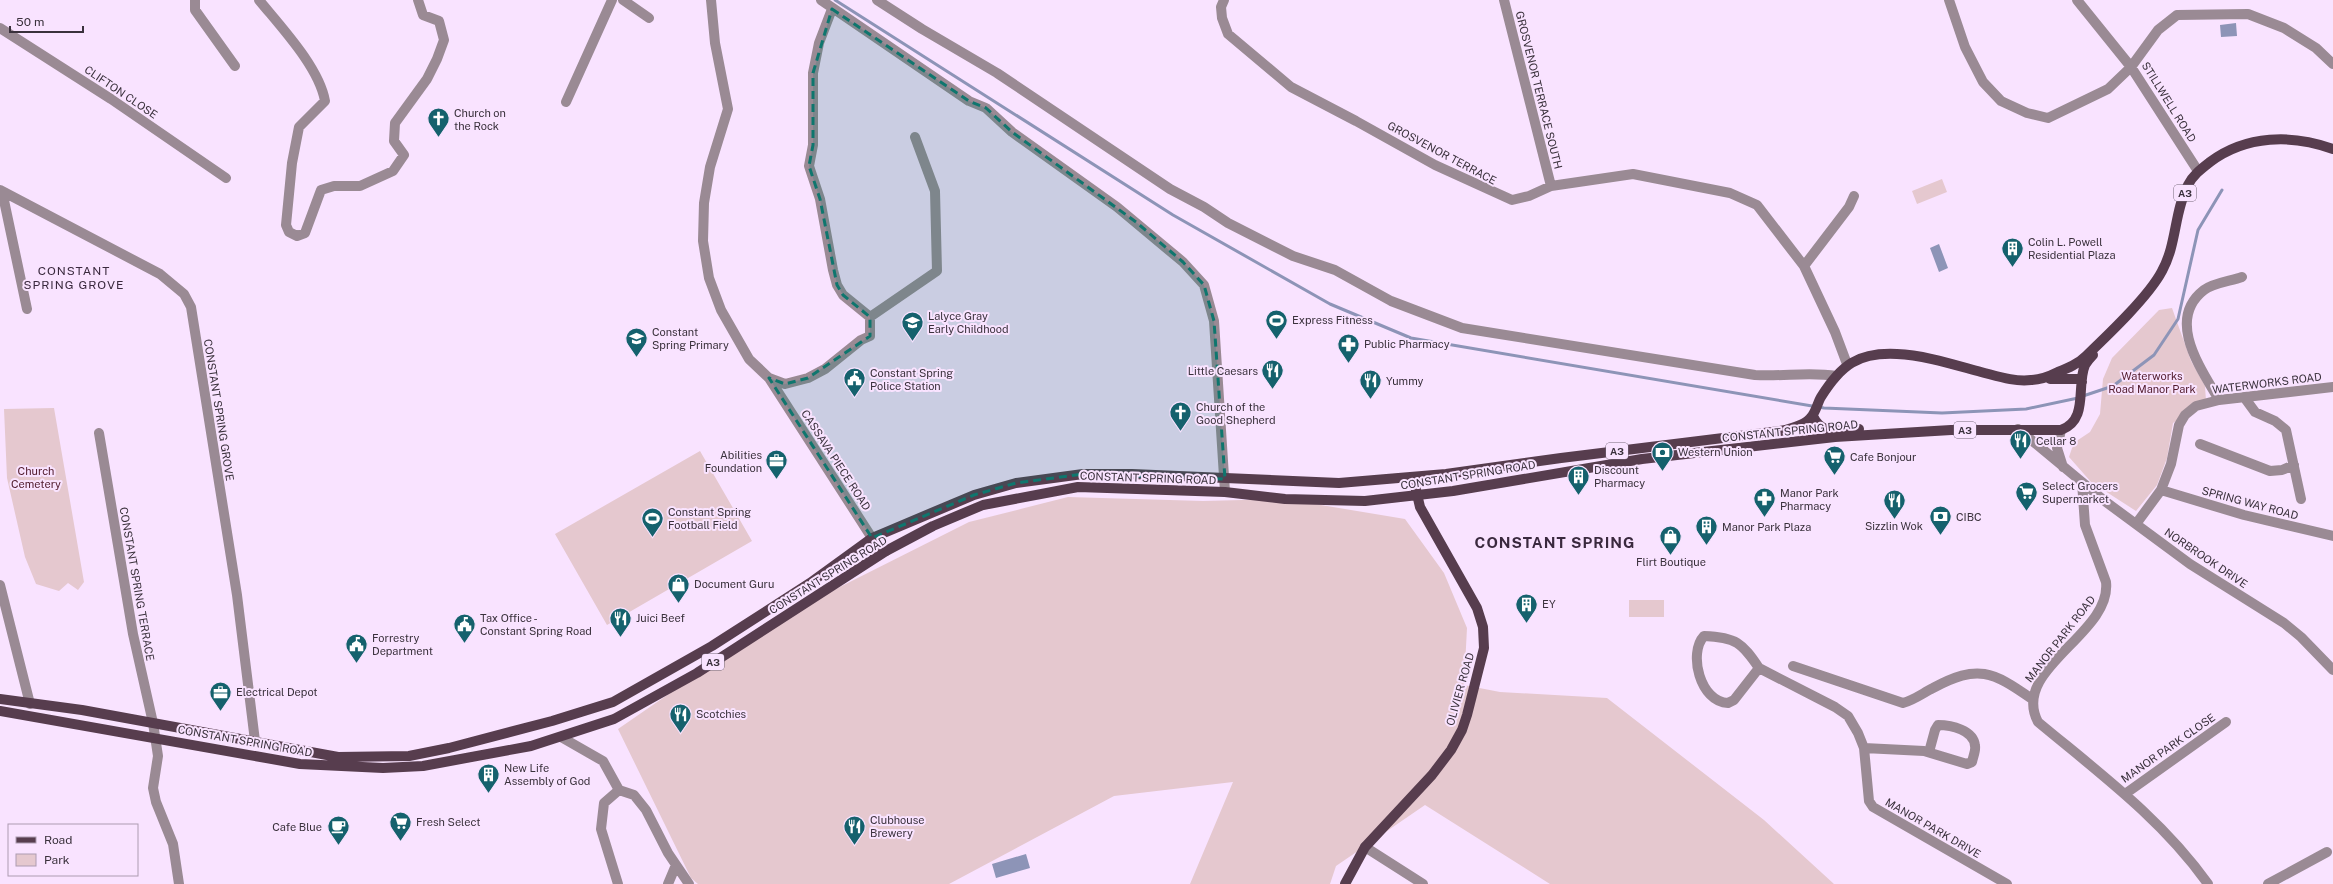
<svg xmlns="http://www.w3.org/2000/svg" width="2333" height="884" viewBox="0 0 2333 884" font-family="'Public Sans',sans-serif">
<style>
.green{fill:#e5c8cf}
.water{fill:#8d94b7}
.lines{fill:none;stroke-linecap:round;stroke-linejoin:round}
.stream{stroke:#8d94b7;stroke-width:3}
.minor{stroke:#9a8a94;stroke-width:10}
.major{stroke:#573d4e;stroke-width:10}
.marked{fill:#0f766e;fill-opacity:0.2;stroke:#0f766e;stroke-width:3;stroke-dasharray:8 5;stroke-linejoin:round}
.labels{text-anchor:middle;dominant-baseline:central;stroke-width:4;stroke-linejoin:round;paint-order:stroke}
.shield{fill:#f9e3ff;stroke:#736676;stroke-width:1}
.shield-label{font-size:10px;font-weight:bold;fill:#3a313c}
.street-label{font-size:11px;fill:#3a313c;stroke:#f9e3ff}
.poi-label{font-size:11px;fill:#3a313c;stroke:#f9e3ff;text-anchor:start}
.park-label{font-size:11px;fill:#501a2c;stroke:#f9e3ff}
.neighbourhood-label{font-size:12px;letter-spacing:1px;fill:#3a293e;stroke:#f9e3ff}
.district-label{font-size:15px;font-weight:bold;letter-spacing:1px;fill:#3a293e;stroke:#f9e3ff}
</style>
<rect width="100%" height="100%" fill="#f9e3ff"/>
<!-- green -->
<path class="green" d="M1942 179 1947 192 1917 204 1912 191Z
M2172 308 2191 361 2205 386 2206 401 2173 423 2167 458 2157 485 2136 511 2091 482 2069 457 2072 448 2078 440 2090 432 2100 414 2103 379 2112 358 2159 310Z
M54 408 84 582 78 590 68 583 59 591 36 584 25 557 7 478 4 409Z
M700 451 752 541 607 625 555 534Z
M1068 497 1203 501 1285 499 1405 519 1444 573 1467 628 1464 685 1500 692 1607 698 1764 820 1834 884H1550L1425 805 1336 866 1330 884H1190L1233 782 1114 796 949 884H698L691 878 618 729 750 638 806 604 969 522Z
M1629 600H1664V617H1629Z"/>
<!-- water -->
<path class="water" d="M2236 23 2237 36 2221 37 2220 25Z
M1939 244 1948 268 1939 272 1930 248Z
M1026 854 1030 868 996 878 992 864Z"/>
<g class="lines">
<!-- stream -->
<path class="stream" d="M835 0 1173 215 1330 304 1411 338 1824 408 1942 413 2026 409 2078 398
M2083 396 2113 386 2154 355 2178 319 2198 230 2222 190"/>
<!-- minor -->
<path class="minor" d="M195 0V10L235 66
M259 0C281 27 319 67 325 101L299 127 292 163 286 225 289 232 297 236 305 233 321 190 334 186H360L393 171 404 155 394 141 395 123 427 79 437 59 444 40 439 21 423 15 418 0
M623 0 649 18
M711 0 715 43 728 109 710 167 704 203 703 241 709 278 721 310 749 359 769 378 785 384 808 378 825 369 861 340 870 336V317L937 271 935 191 915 137
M821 0 969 101 986 108 1012 132 1117 207 1183 262 1204 285 1214 321 1225 492
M877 0 922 29 997 73 1170 189 1204 207 1228 223 1293 256 1335 270 1391 301 1462 328 1755 375C1783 377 1809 371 1836 376
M1224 0 1221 7 1222 18 1228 34 1291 87 1356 121 1435 165 1512 200 1529 196 1551 186 1633 174 1730 193 1757 205 1804 266 1835 332 1847 364
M1504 0 1551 186
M1949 0 1965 47 1983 82 2001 101 2027 113 2048 118 2108 89 2131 67 2158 30 2177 15 2248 14 2284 28 2316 48 2333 64
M2077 0 2131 67 2198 171
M832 9 819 43 813 73V145L809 166 820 199 833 270 837 285 843 295 870 317
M0 28 111 99 226 178
M566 102 612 0
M0 190 160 274 184 294 191 307 237 595 255 741
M2 191 27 309
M1804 266 1849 207 1854 196
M769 378 872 538 886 551
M2244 397 2255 412 2275 421 2286 430 2301 499
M2219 400C2202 370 2165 320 2204 290 2213 283 2231 281 2242 277
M2018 429 2106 502 2190 564 2284 623 2301 637 2333 670
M2061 430 2057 448 2063 467
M99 433 133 634 153 723 158 756 153 788 156 802 173 844 179 884
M2200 444 2270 471 2282 470 2294 465
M2082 482 2085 525 2106 582C2112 634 2010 669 2038 722 2098 772 2162 819 2208 884
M2161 490 2244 515 2333 536
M2136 524 2161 490 2171 464 2179 425 2185 415 2196 406 2219 400 2333 387
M0 585 30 704
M1704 636C1736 637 1742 643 1759 668L1734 700 1728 703C1700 702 1688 653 1704 636Z
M1793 666 1903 703C1914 700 1923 693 1933 688 1978 664 1992 671 2032 699
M1759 668 1835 707 1848 716 1858 733 1864 748 1869 801 1873 807 2007 884
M561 737 603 761 619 790 634 795 646 810 668 853 689 884
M1864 748 1924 751 1967 764 1972 762C1973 757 1976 750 1975 746 1974 730 1951 725 1938 725L1935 730 1929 752
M2125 794 2226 722
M1365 847 1423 884
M618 884 601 829 604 803 619 790
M668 884 676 865
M2268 884 2327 852"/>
<!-- major -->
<path class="major" d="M2050 379H2078L2082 382
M1813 416C1822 436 1839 430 1859 429
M0 699 82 710 338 757 409 756 449 748 552 721 613 702 712 646 810 583 872 538 974 495 1016 483 1083 474H1132L1339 483 1446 474 1561 458 1780 431C1790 429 1806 425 1812 416 1816 411 1818 402 1821 397 1841 365 1858 352 1897 354 1924 355 1955 365 1981 372 1997 376 2014 382 2031 380 2040 380 2050 376 2058 372 2068 368 2078 364 2086 356 2108 335 2149 296 2162 271 2177 244 2174 212 2188 185 2193 175 2201 169 2210 162 2246 135 2292 134 2333 149
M0 711 300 764 383 768 423 766 531 746 614 719 697 673 886 551 933 526 983 505 1078 487 1225 492 1285 499 1365 501 1453 491 1642 459 1835 437 1951 430H2061C2089 420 2076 386 2085 365 2087 362 2090 358 2093 355
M1345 884 1365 847 1432 775 1451 750 1462 730 1467 715 1484 648 1483 627 1477 608 1420 507 1413 477"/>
</g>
<!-- marked area -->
<path class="marked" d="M832 9 969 101 986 108 1012 132 1136 222 1183 262 1204 285 1214 321 1225 479 1083 474 1016 483 974 495 872 538 769 378 785 384 808 378 870 336V317L843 295 837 285 820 199 809 166 813 145V73Z"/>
<!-- icons -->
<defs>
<symbol id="church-pin" viewBox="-11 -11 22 30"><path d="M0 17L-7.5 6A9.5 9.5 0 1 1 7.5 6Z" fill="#15616d" stroke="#f9e3ff"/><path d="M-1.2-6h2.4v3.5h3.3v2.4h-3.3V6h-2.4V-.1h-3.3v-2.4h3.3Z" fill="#fff"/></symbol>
<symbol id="building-pin" viewBox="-11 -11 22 30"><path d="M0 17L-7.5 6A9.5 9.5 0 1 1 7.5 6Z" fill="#15616d" stroke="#f9e3ff"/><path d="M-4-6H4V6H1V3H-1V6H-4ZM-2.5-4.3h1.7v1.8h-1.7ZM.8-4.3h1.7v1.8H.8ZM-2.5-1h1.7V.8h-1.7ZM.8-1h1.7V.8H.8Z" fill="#fff"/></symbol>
<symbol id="stadium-pin" viewBox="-11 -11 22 30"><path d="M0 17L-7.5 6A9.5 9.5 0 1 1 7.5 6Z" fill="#15616d" stroke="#f9e3ff"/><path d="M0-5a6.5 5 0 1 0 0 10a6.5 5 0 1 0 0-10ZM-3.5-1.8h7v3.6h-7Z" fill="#fff"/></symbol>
<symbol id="school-pin" viewBox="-11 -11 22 30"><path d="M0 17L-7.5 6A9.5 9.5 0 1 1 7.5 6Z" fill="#15616d" stroke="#f9e3ff"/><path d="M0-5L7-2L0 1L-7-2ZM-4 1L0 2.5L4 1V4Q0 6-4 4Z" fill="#fff"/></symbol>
<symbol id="pharmacy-pin" viewBox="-11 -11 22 30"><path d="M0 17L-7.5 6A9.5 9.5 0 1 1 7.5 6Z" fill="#15616d" stroke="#f9e3ff"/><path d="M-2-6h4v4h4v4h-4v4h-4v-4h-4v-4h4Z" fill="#fff"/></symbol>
<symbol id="restaurant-pin" viewBox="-11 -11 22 30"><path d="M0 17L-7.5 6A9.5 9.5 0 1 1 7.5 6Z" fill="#15616d" stroke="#f9e3ff"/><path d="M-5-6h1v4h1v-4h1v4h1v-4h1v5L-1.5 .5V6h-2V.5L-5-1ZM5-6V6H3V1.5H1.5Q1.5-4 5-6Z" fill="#fff"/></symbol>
<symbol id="civic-pin" viewBox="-11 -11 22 30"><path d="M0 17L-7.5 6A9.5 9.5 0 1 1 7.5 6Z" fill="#15616d" stroke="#f9e3ff"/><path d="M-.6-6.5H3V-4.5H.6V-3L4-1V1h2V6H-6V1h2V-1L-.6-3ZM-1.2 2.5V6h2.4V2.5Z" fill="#fff"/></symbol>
<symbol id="bank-pin" viewBox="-11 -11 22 30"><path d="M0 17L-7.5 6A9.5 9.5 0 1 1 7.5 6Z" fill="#15616d" stroke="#f9e3ff"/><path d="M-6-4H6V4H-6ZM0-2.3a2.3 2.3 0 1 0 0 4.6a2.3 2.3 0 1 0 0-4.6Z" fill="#fff"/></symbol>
<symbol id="supermarket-pin" viewBox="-11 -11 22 30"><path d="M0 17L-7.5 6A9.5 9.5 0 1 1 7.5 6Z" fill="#15616d" stroke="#f9e3ff"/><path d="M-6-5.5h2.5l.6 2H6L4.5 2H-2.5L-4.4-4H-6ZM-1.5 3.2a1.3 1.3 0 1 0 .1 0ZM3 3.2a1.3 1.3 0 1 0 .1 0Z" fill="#fff"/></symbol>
<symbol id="office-pin" viewBox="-11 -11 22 30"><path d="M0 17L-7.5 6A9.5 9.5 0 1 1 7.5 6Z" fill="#15616d" stroke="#f9e3ff"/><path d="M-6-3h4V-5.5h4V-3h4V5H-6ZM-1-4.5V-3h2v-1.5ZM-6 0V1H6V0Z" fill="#fff"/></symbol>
<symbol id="shop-pin" viewBox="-11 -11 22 30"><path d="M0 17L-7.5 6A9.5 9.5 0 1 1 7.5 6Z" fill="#15616d" stroke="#f9e3ff"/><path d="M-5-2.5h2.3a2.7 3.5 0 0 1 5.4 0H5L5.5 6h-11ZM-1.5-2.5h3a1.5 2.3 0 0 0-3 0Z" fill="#fff"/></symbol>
<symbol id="cafe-pin" viewBox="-11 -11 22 30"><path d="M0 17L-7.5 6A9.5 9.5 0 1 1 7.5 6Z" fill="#15616d" stroke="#f9e3ff"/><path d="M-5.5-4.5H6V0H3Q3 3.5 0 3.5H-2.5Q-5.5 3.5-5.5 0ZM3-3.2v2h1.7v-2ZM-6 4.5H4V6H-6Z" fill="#fff"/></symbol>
</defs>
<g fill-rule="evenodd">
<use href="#church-pin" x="426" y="106" width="25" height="34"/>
<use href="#building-pin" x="2000" y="236" width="25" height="34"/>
<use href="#stadium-pin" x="1264" y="308" width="25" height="34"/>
<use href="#school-pin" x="900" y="310" width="25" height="34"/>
<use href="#school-pin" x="624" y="326" width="25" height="34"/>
<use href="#pharmacy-pin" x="1336" y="332" width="25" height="34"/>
<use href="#restaurant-pin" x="1260" y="358" width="25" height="34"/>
<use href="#civic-pin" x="842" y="366" width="25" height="34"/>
<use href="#restaurant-pin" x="1358" y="368" width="25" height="34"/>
<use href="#church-pin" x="1168" y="400" width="25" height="34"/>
<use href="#restaurant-pin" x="2008" y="428" width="25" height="34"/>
<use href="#bank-pin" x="1650" y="440" width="25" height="34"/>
<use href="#supermarket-pin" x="1822" y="444" width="25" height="34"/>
<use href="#office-pin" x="764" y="448" width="25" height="34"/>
<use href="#building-pin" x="1566" y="464" width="25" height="34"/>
<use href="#supermarket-pin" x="2014" y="480" width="25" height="34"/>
<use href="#pharmacy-pin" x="1752" y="486" width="25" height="34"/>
<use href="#restaurant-pin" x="1882" y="488" width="25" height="34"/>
<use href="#bank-pin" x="1928" y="504" width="25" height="34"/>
<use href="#stadium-pin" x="640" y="506" width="25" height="34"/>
<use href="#building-pin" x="1694" y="514" width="25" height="34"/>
<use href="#shop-pin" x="1658" y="524" width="25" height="34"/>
<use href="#shop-pin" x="666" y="572" width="25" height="34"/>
<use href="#building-pin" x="1514" y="592" width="25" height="34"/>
<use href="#restaurant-pin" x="608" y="606" width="25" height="34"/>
<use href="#civic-pin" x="452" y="612" width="25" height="34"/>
<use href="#civic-pin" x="344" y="632" width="25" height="34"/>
<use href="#office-pin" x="208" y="680" width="25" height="34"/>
<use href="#restaurant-pin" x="668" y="702" width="25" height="34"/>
<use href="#building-pin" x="476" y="762" width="25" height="34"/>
<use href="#supermarket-pin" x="388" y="810" width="25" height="34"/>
<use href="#restaurant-pin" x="842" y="814" width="25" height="34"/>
<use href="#cafe-pin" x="326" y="814" width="25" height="34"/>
</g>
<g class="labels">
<!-- shield labels -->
<g class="shield">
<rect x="2174" y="185" width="22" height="16" rx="3"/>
<rect x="1954" y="422" width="22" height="16" rx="3"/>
<rect x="1606" y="443" width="22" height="16" rx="3"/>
<rect x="702" y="654" width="22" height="16" rx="3"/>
</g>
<g class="shield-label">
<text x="2185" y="193">A3</text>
<text x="1965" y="430">A3</text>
<text x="1617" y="451">A3</text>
<text x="713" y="662">A3</text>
</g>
<!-- street labels -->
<g class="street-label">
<text transform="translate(1539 90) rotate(76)">GROSVENOR TERRACE SOUTH</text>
<text transform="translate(121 92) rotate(34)">CLIFTON CLOSE</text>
<text transform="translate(2169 102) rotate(58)">STILLWELL ROAD</text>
<text transform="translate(1442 153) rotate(28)">GROSVENOR TERRACE</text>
<text transform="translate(2267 383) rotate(-7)">WATERWORKS ROAD</text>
<text transform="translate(219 410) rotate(81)">CONSTANT SPRING GROVE</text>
<text transform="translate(1790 431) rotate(-6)">CONSTANT SPRING ROAD</text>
<text transform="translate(836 460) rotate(57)">CASSAVA PIECE ROAD</text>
<text transform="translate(1468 475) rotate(-9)">CONSTANT SPRING ROAD</text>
<text transform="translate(1148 478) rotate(2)">CONSTANT SPRING ROAD</text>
<text transform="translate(2250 503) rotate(15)">SPRING WAY ROAD</text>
<text transform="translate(2206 558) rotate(34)">NORBROOK DRIVE</text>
<text transform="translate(828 575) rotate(-32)">CONSTANT SPRING ROAD</text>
<text transform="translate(137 584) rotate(80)">CONSTANT SPRING TERRACE</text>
<text transform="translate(2060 639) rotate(-52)">MANOR PARK ROAD</text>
<text transform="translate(1460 689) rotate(-74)">OLIVIER ROAD</text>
<text transform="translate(245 741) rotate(10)">CONSTANT SPRING ROAD</text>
<text transform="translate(2168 748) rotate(-35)">MANOR PARK CLOSE</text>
<text transform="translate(1933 828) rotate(30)">MANOR PARK DRIVE</text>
</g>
<!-- poi labels -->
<g class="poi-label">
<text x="454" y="113">Church on<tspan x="454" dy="13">the Rock</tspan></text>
<text x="2028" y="242">Colin L. Powell<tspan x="2028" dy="13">Residential Plaza</tspan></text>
<text x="928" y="316">Lalyce Gray<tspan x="928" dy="13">Early Childhood</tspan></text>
<text x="1292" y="320">Express Fitness</text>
<text x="652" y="332">Constant<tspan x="652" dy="13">Spring Primary</tspan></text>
<text x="1364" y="344">Public Pharmacy</text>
<text x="1258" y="371" text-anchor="end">Little Caesars</text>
<text x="870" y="373">Constant Spring<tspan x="870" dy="13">Police Station</tspan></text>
<text x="1386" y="381">Yummy</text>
<text x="1196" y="407">Church of the<tspan x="1196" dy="13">Good Shepherd</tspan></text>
<text x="2036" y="441">Cellar 8</text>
<text x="1678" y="452">Western Union</text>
<text x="762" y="455" text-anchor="end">Abilities<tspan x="762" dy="13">Foundation</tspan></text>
<text x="1850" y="457">Cafe Bonjour</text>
<text x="1594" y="470">Discount<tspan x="1594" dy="13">Pharmacy</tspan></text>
<text x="2042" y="486">Select Grocers<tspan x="2042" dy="13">Supermarket</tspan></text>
<text x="1780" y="493">Manor Park<tspan x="1780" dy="13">Pharmacy</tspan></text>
<text x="668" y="512">Constant Spring<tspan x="668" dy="13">Football Field</tspan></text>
<text x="1956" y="517">CIBC</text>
<text x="1894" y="526" text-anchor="middle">Sizzlin Wok</text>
<text x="1722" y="527">Manor Park Plaza</text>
<text x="1671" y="562" text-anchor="middle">Flirt Boutique</text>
<text x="694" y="584">Document Guru</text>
<text x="1542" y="604">EY</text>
<text x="480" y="618">Tax Office -<tspan x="480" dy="13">Constant Spring Road</tspan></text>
<text x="636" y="618">Juici Beef</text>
<text x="372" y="638">Forrestry<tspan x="372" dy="13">Department</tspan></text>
<text x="236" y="692">Electrical Depot</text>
<text x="696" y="714">Scotchies</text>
<text x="504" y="768">New Life<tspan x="504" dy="13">Assembly of God</tspan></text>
<text x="870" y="820">Clubhouse<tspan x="870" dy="13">Brewery</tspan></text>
<text x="416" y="822">Fresh Select</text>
<text x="322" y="827" text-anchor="end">Cafe Blue</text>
</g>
<!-- park labels -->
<g class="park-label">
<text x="2152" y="376">Waterworks<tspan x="2152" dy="13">Road Manor Park</tspan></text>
<text x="36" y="471">Church<tspan x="36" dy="13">Cemetery</tspan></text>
</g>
<!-- neighbourhood labels -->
<g class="neighbourhood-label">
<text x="74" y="271">CONSTANT<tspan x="74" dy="14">SPRING GROVE</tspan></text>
</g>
<!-- district labels -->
<g class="district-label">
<text x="1555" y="542">CONSTANT SPRING</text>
</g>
</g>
<!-- legend -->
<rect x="8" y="824" width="130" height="52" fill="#f9e3ff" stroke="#ad9cb1"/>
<rect x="16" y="837" width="20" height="6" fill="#573d4e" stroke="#ad9cb1"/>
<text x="44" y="844" font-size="12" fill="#3a313c">Road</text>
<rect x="16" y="854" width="20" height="12" fill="#e5c8cf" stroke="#ad9cb1"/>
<text x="44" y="864" font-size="12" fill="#3a313c">Park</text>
<!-- scale -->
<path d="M10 26v6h73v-6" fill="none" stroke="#3a313c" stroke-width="2"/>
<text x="16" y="26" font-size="12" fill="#3a313c" stroke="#f9e3ff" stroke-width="3" paint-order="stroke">50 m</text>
</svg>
